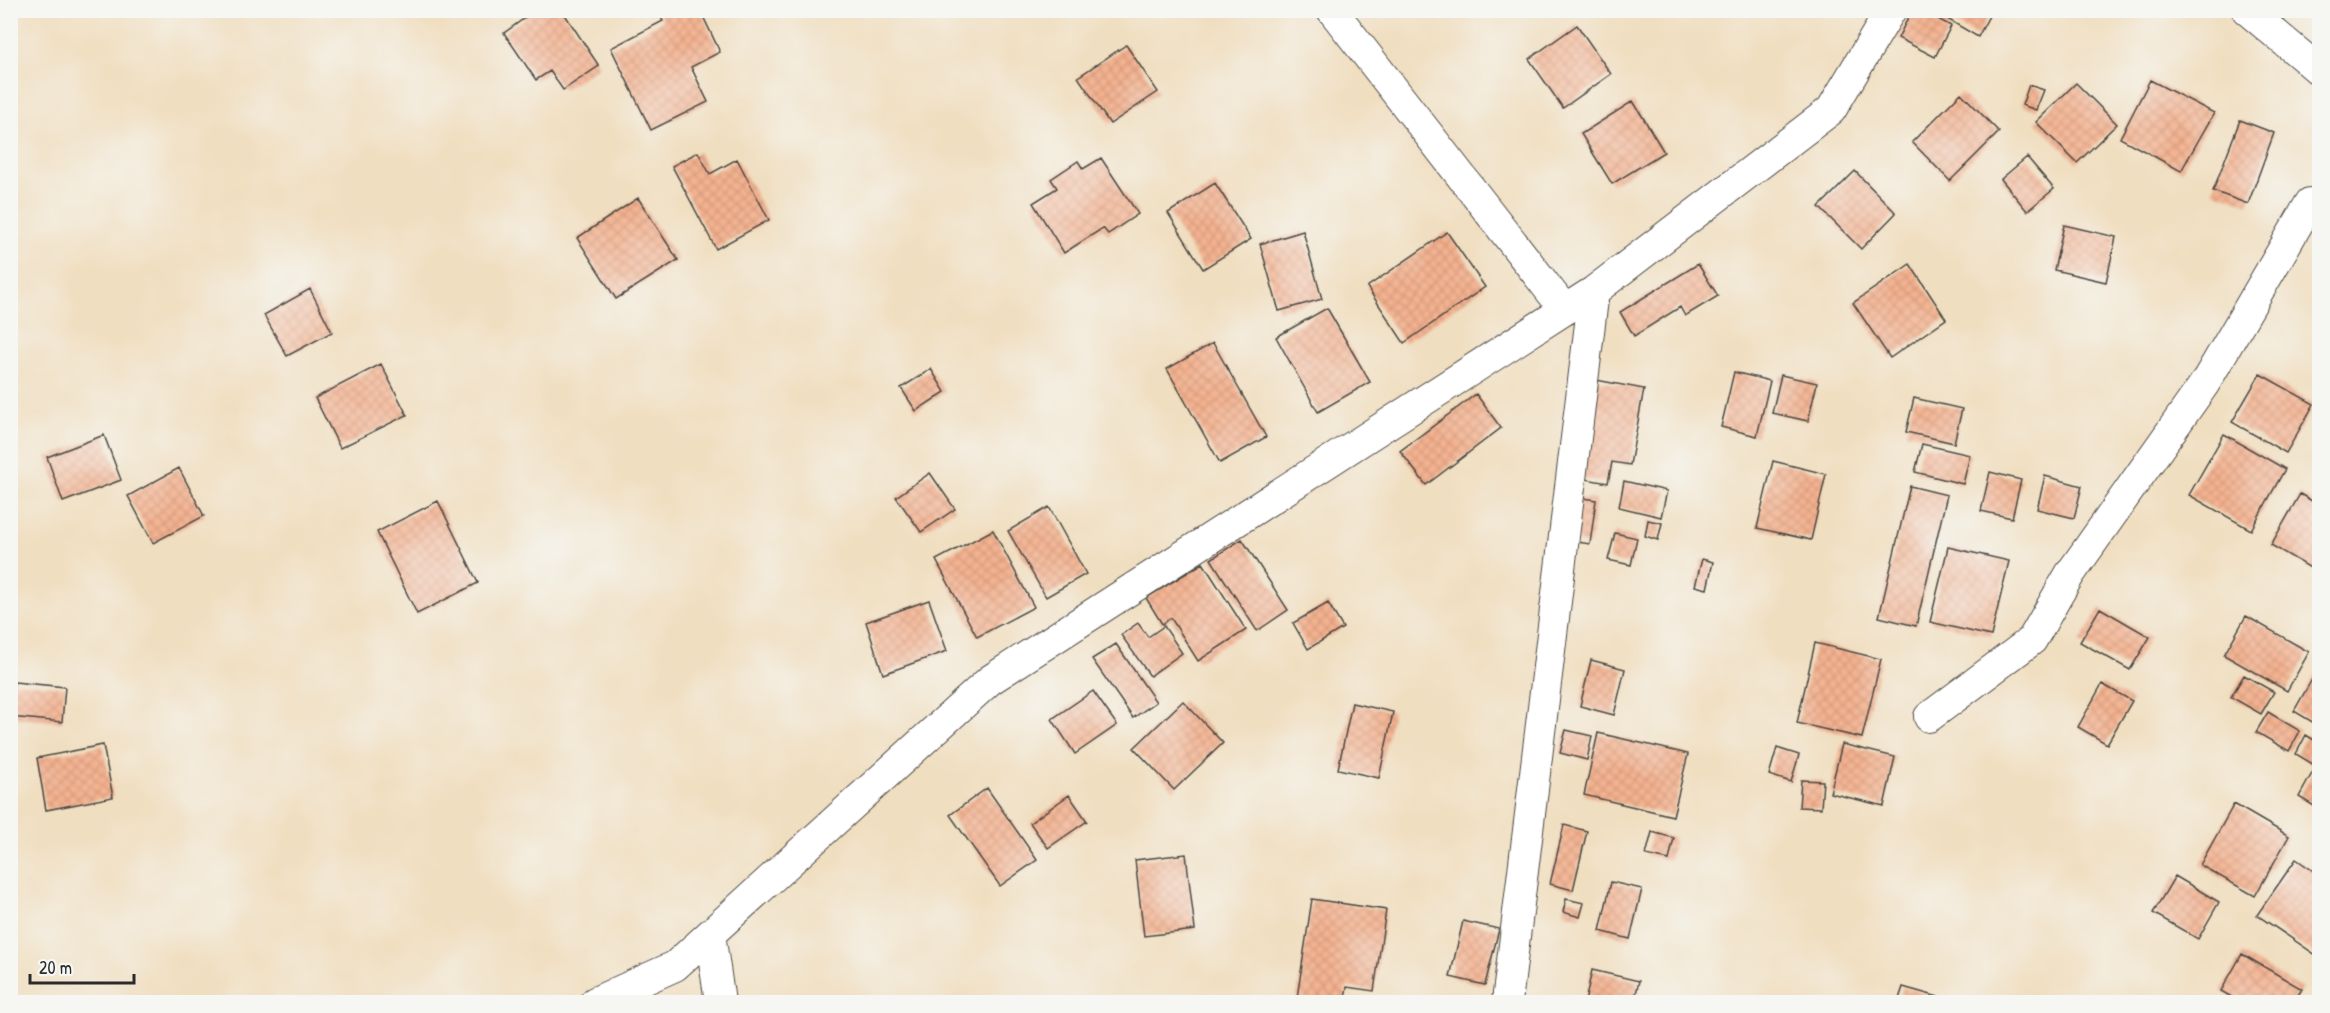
<svg xmlns="http://www.w3.org/2000/svg" width="2330" height="1013" viewBox="0 0 2330 1013" font-family="'Patrick Hand',sans-serif">
<style>
.building{fill:url(#building-cross-hatch)}
.lines{fill:none;stroke-linecap:round;stroke-linejoin:round}
.minor-casing{stroke:#494641;stroke-width:32}
.minor{stroke:#fff;stroke-width:30}
</style>
<defs>
<pattern id="building-cross-hatch" width="8" height="8" patternUnits="userSpaceOnUse" patternTransform="scale(1.5)"><rect width="8" height="8" fill="#f4b290"/><path d="M0 0l8 8M0 8l8-8" fill="none" stroke="#d1997c"/></pattern>
</defs>
<rect width="100%" height="100%" fill="#f6f6f2"/>
<filter id="ink" filterUnits="userSpaceOnUse"><feTurbulence type="fractalNoise" baseFrequency=".0167" numOctaves="2"/><feDisplacementMap in="SourceGraphic" scale="12" xChannelSelector="R" yChannelSelector="G"/><feConvolveMatrix kernelMatrix="1 2 1 2 8 2 1 2 1" color-interpolation-filters="sRGB"/></filter>
<filter id="wash" filterUnits="userSpaceOnUse"><feTurbulence type="fractalNoise" baseFrequency=".008" numOctaves="4" result="noise"/><feDisplacementMap in="SourceGraphic" scale="24" xChannelSelector="R" yChannelSelector="G"/><feGaussianBlur stdDeviation="1.35" result="paint"/><feColorMatrix in="noise" values="0 0 0 0 0 0 0 0 0 0 0 0 0 0 0 0 0 1.4 0 .05"/><feComposite in="paint" operator="in"/></filter>
<g filter="url(#wash)">
<rect width="100%" height="100%" fill="#f0dec0"/>
<g id="blocks">
<!-- building -->
<path class="building" d="M536 10H562L599 66 563 90 550 71 536 80 504 33Z
M656 10H700L720 52 691 67 708 102 651 130 611 48 663 21Z
M1912 10H1922L1951 26 1935 57 1898 38Z
M1932 10H1992L1978 37Z
M1577 25 1611 74 1563 108 1529 59Z
M1126 45 1158 92 1110 124 1078 77Z
M2150 80 2214 113 2181 171 2120 138Z
M2076 83 2117 124 2077 163 2036 122Z
M2029 85 2044 90 2036 110 2022 105Z
M1961 93 1999 132 1950 181 1912 142Z
M1633 101 1664 152 1612 184 1581 134Z
M2240 120 2274 133 2248 204 2213 191Z
M698 152 710 174 737 159 769 220 716 249 672 166Z
M2027 157 2054 189 2027 211 2001 179Z
M1101 158 1138 214 1108 234 1103 228 1064 253 1033 203 1057 188 1051 179 1078 161 1083 169Z
M1855 171 1896 213 1861 249 1819 207Z
M1215 183 1251 239 1203 269 1168 213Z
M638 198 678 260 616 299 577 238Z
M2064 225 2116 237 2106 282 2054 270Z
M1303 231 1322 299 1279 311 1260 244Z
M1447 232 1485 287 1404 343 1367 287Z
M1698 264 1718 296 1685 316 1680 307 1634 336 1620 312Z
M1910 264 1946 319 1890 358 1853 303Z
M310 289 332 332 287 356 264 315Z
M1327 308 1370 382 1318 412 1276 337Z
M1213 343 1266 437 1220 463 1167 369Z
M381 364 407 415 340 448 315 398Z
M931 369 945 392 916 411 901 388Z
M1734 372 1770 381 1757 436 1721 427Z
M2260 374 2314 404 2286 453 2232 422Z
M1781 375 1817 383 1808 421 1772 413Z
M1591 379 1644 389 1630 465 1612 462 1608 483 1574 477Z
M1476 394 1501 428 1426 485 1400 451Z
M1914 398 1962 409 1954 443 1906 432Z
M2224 434 2285 469 2251 530 2189 495Z
M104 435 121 480 63 502 47 457Z
M1922 444 1970 455 1963 484 1915 472Z
M1773 461 1826 474 1811 540 1757 528Z
M179 468 204 516 153 543 128 496Z
M1990 472 2021 480 2012 518 1981 511Z
M930 473 955 509 921 532 896 497Z
M2045 476 2082 486 2074 518 2037 509Z
M1624 481 1667 491 1661 517 1619 507Z
M1910 486 1947 495 1916 626 1879 617Z
M2300 494 2319 505V573L2271 545Z
M1569 496 1596 500 1590 544 1563 540Z
M438 501 478 583 417 614 377 532Z
M1049 507 1086 574 1046 597 1008 531Z
M1648 520 1662 523 1658 540 1645 536Z
M993 530 1034 607 977 637 936 560Z
M1615 533 1637 538 1631 565 1608 560Z
M1242 539 1288 610 1257 631 1211 559Z
M1948 547 2009 561 1991 636 1930 622Z
M1702 559 1713 562 1707 589 1695 586Z
M1203 563 1246 630 1198 661 1171 618 1162 624 1146 598Z
M929 600 947 651 883 674 866 622Z
M1328 603 1343 628 1308 649 1293 623Z
M2100 608 2150 637 2130 670 2080 642Z
M2246 616 2309 652 2287 691 2224 655Z
M1138 623 1148 637 1164 626 1182 653 1150 676 1121 635Z
M1815 643 1881 659 1862 738 1797 723Z
M1116 644 1156 702 1133 718 1092 659Z
M1591 660 1625 669 1614 715 1580 706Z
M2319 667V726L2294 711Z
M2244 675 2274 692 2261 714 2231 697Z
M14 682 65 687 62 722 10 717Z
M2102 684 2132 701 2107 744 2078 727Z
M1093 691 1117 725 1075 754 1052 719Z
M1183 701 1223 743 1174 790 1134 748Z
M1352 703 1393 712 1379 778 1338 769Z
M2268 712 2300 731 2289 751 2256 732Z
M1566 730 1592 736 1587 760 1560 753Z
M1598 733 1688 754 1673 816 1584 795Z
M2306 735 2319 743V809L2299 797 2316 766 2296 754Z
M1842 744 1895 757 1884 806 1830 793Z
M103 745 113 797 46 810 37 758Z
M1777 748 1799 755 1791 782 1769 775Z
M1801 780 1823 781 1821 808 1799 807Z
M987 788 1037 860 1000 886 950 815Z
M1069 795 1087 821 1048 848 1030 823Z
M2234 804 2289 836 2255 896 2200 865Z
M1564 825 1587 831 1573 890 1550 884Z
M1652 832 1674 838 1669 860 1646 855Z
M1186 854 1195 930 1144 936 1135 860Z
M2296 859 2319 875V957L2257 915Z
M2175 876 2219 902 2198 939 2153 913Z
M1611 882 1642 889 1630 939 1600 931Z
M1312 899 1386 910 1374 991 1347 987 1344 1002 1297 998Z
M1566 899 1584 903 1580 917 1563 912Z
M1463 921 1499 929 1485 985 1450 977Z
M2242 954 2302 989 2294 1002H2240L2221 991Z
M1592 970 1639 981 1634 1002H1585Z
M1903 987 1956 1002H1898Z"/>
</g>
</g>
<g filter="url(#ink)">
<use href="#blocks" fill-opacity="0" stroke="#494641" stroke-width="1.5"/>
<g class="lines">
<defs>
<path id="minor" d="M1332 10 1565 310
M2247 10 2320 71
M1929 717 2032 640 2070 574 2205 383 2310 203 2320 209
M710 934 720 1002
M595 1002 675 966 990 680 1594 291 1831 110 1891 10
M1507 1002 1594 291"/>
</defs>
<!-- minor casing -->
<use href="#minor" class="minor-casing"/>
<!-- minor -->
<use href="#minor" class="minor"/>
</g>
</g>
<!-- margin -->
<rect width="2330" height="1013" fill="none" stroke="#f6f6f2" stroke-width="36"/>
<!-- scale -->
<path d="M30 974v9h104v-9" fill="none" stroke="#2b2b2b" stroke-width="3"/>
<text x="39" y="974" font-size="18" fill="#2b2b2b" stroke="#f6f6f2" stroke-width="4.5" paint-order="stroke">20 m</text>
</svg>
